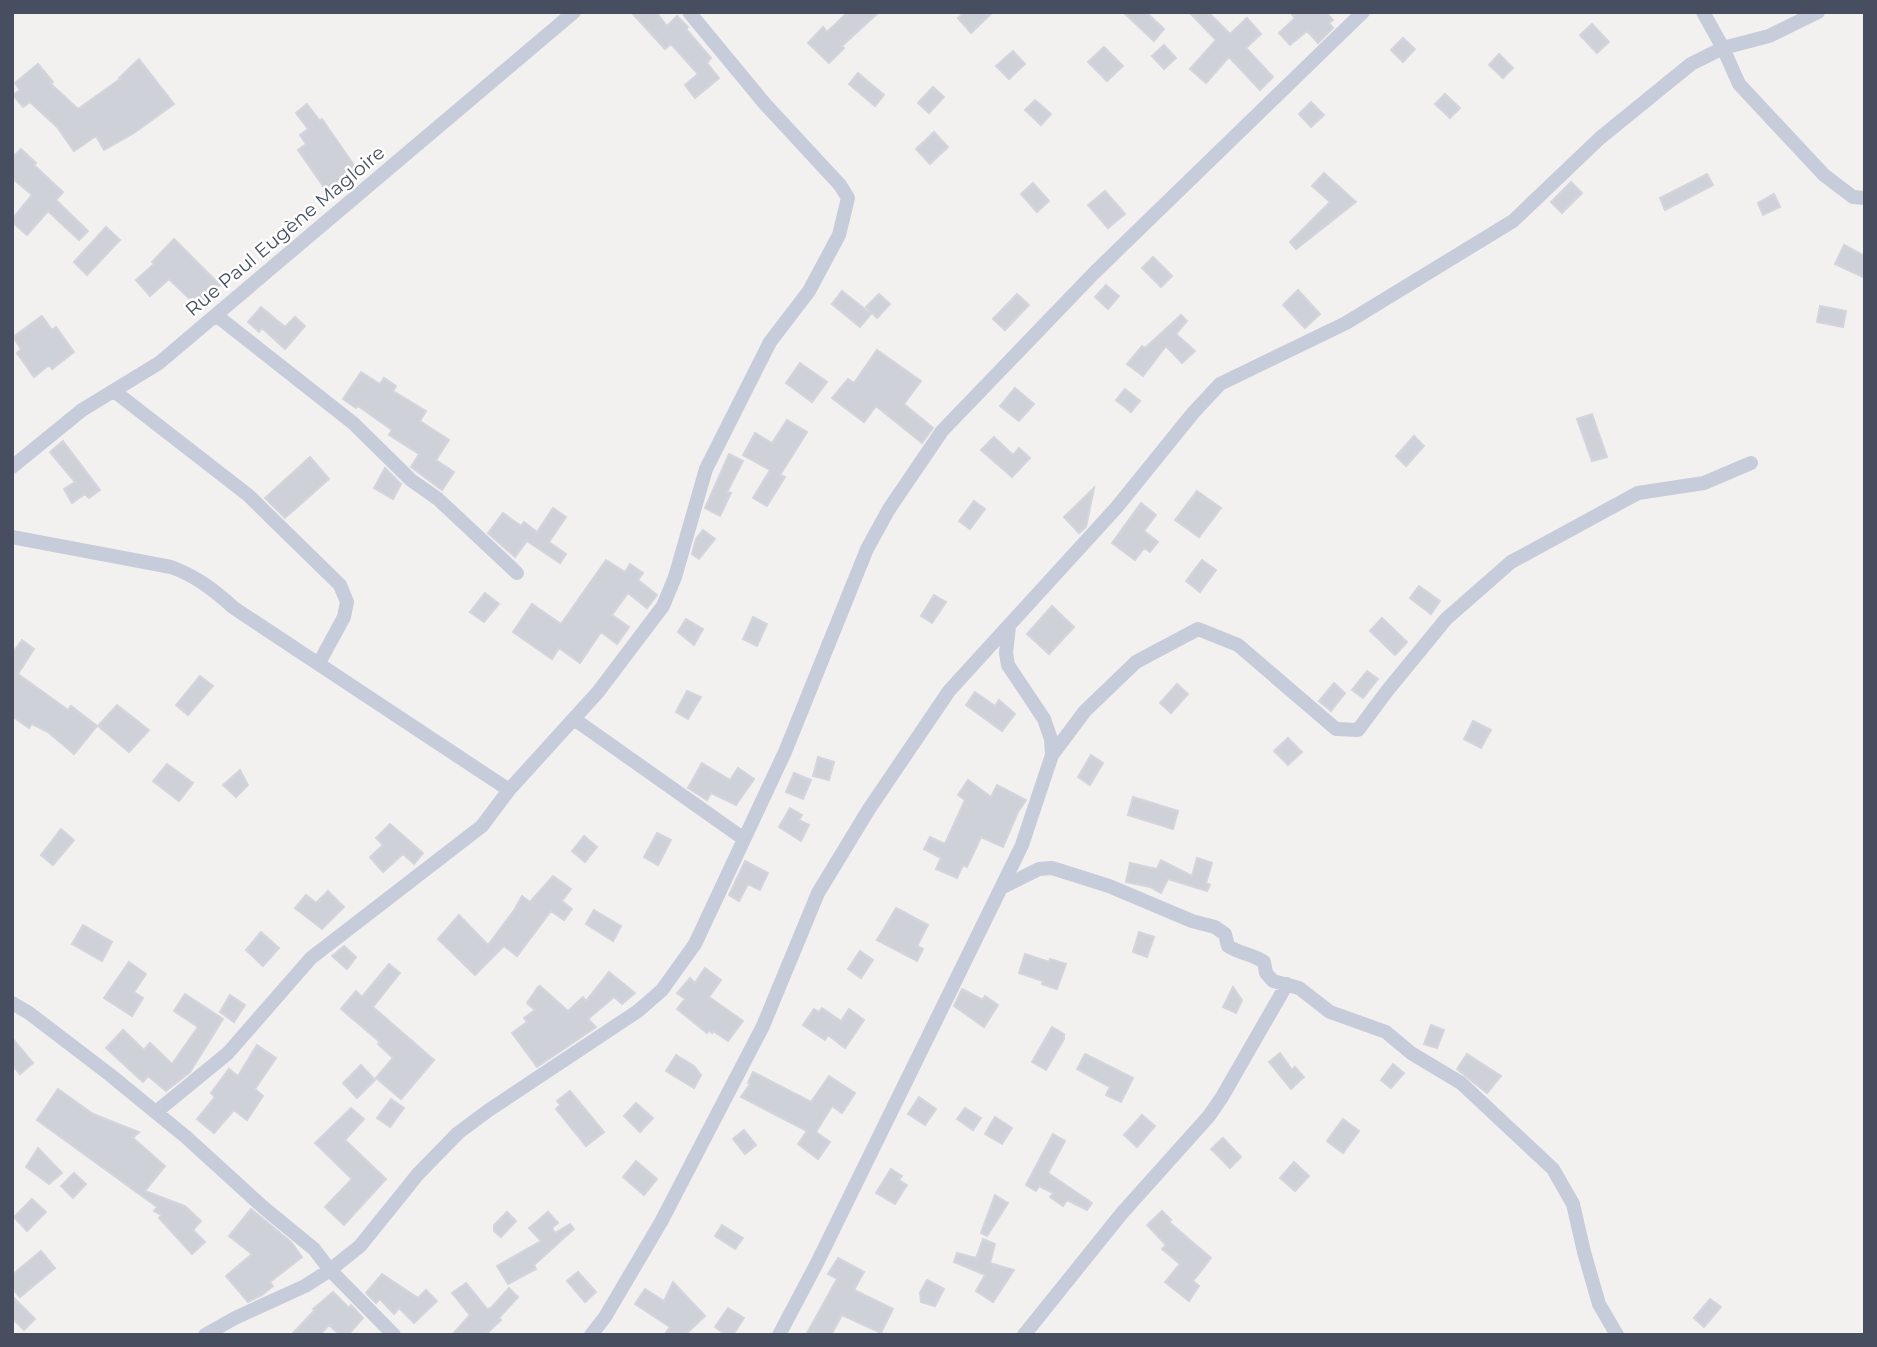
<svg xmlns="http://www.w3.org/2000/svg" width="1877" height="1347" viewBox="0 0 1877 1347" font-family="Montserrat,sans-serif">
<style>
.building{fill:#cfd1d8;stroke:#d4d4dd;stroke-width:2}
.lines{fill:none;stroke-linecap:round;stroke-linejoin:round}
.street{stroke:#c6ccda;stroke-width:14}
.labels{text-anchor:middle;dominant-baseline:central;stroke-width:5;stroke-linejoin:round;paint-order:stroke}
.street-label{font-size:19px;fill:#464e60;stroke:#fff}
</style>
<rect width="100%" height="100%" fill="#f3f1f0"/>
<!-- building -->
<path class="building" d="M631 12H656L667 26 677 16 688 27 686 29 711 58 707 63 719 78 695 98 685 85 698 74 671 44 665 49Z
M848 12H879L842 46 844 48 829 63 808 43 823 27 827 32Z
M965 12H993L971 33 958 18Z
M1123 12H1146L1164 29 1154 41Z
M1189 12H1208L1230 34 1247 18 1261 34 1246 48 1273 77 1260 90 1229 57 1206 83 1190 69 1216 40Z
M1290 12H1326L1333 20 1329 23 1333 28 1318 43 1307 31 1290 45 1279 33 1295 18Z
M1592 24 1609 42 1597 53 1580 35Z
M1403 38 1415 49 1403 62 1391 50Z
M1164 45 1176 58 1164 69 1152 56Z
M1104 47 1123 66 1107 81 1088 62Z
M1013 51 1025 64 1009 79 996 66Z
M1499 54 1513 68 1503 78 1489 65Z
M139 59 174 104 134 133 104 150 96 136 74 151 57 127 30 102 23 107 13 95 20 90 15 83 38 64 53 82 51 84 78 109 120 79 119 78Z
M858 73 884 95 875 106 849 84Z
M933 87 944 97 929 113 918 103Z
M1445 94 1460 108 1450 118 1435 104Z
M1035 100 1051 114 1041 125 1025 110Z
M1311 102 1324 115 1311 127 1299 114Z
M307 104 320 121 322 119 360 174 330 196 298 150 306 144 300 135 308 129 296 113Z
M934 132 948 147 930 164 916 149Z
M21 149 36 163 34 165 63 192 56 200 88 231 79 240 48 211 27 235 12 222V219L32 195 12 178V158Z
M1324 173 1356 202 1296 249 1290 242 1330 202 1312 186Z
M1707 174 1713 185 1665 210 1660 198Z
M1571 182 1582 193 1562 213 1551 202Z
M1033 183 1049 201 1037 212 1021 194Z
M1105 191 1125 214 1108 228 1088 205Z
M1774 194 1780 207 1763 215 1758 203Z
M106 227 120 240 87 275 74 262Z
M174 239 220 285 198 307 169 279 150 296 136 280 154 264 152 262Z
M1844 245 1865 256V278L1835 264Z
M1153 257 1172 276 1161 287 1142 268Z
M1106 285 1119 296 1108 309 1095 297Z
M1298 290 1320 314 1305 328 1283 305Z
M842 291 871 314 860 327 832 304Z
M879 294 890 304 877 318 866 307Z
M1017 294 1029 305 1005 330 993 319Z
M1820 306 1846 311 1843 327 1817 322Z
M261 307 285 327 295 317 305 326 285 349 262 328 259 332 248 322Z
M1181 315 1187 321 1176 334 1195 351 1182 363 1166 346 1143 376 1127 364 1142 346 1145 348Z
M42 316 52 330 56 327 74 352 52 369 49 365 34 377 17 353 21 349 13 337Z
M877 350 921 381 904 404 933 428 922 443 876 406 864 422 832 398 848 379 854 383Z
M800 363 827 382 812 402 786 383Z
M361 372 380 384 384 378 396 386 393 391 426 411 420 421 449 440 436 460 454 472 442 490 411 467 419 454 389 435 392 430 358 406 356 408 343 399Z
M1015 388 1034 404 1019 421 1000 406Z
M1125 389 1140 401 1131 412 1116 400Z
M1592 414 1607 457 1592 461 1577 419Z
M787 420 807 432 780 475 785 477 767 506 753 498 770 470 743 455 755 433 772 443Z
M1414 436 1424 446 1406 466 1396 456Z
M994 437 1013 455 1019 448 1030 458 1012 477 981 450Z
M63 441 100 490 89 498 85 494 72 503 64 489 75 482 50 452Z
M729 454 743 461 727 492 731 493 720 516 705 508Z
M310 457 329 479 285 518 265 498Z
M385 468 401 484 393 499 374 488Z
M1094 488 1086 527 1079 533 1064 517Z
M1197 491 1221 508 1199 537 1175 520Z
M974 501 985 509 970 529 959 521Z
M1141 503 1156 515 1144 531 1158 542 1150 552 1144 548 1135 560 1112 543Z
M553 508 566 517 549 542 566 554 560 563 527 541 515 557 488 533 503 513 521 526 524 522 537 532Z
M703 530 715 539 699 559 692 554 696 539Z
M606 560 625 572 630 564 643 573 638 580 657 595 647 608 628 593 612 615 629 627 617 644 601 632 580 663 559 648 552 659 513 632 532 604 561 624Z
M1202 560 1216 570 1200 592 1186 581Z
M1419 586 1440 601 1431 614 1410 598Z
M485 593 499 604 484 622 470 612Z
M934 595 946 602 932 623 921 616Z
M1052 606 1074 627 1049 654 1027 634Z
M753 617 767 624 757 646 743 639Z
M1382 618 1407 642 1395 655 1370 631Z
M686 619 703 629 694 645 678 632Z
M22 640 34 649 18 674 68 710 71 706 97 726 74 754 48 732 32 724 29 728 12 716V654Z
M1367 671 1378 679 1363 698 1352 690Z
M200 676 213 686 188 715 176 705Z
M1334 683 1345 693 1331 711 1319 701Z
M1177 684 1188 694 1171 713 1160 703Z
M687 691 701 697 688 719 676 712Z
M975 692 995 706 999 700 1015 714 1002 731 966 705Z
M117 705 149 730 129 752 98 726Z
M1473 721 1491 730 1481 748 1464 739Z
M1288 738 1302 752 1288 765 1274 751Z
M1091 755 1103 763 1090 785 1078 777Z
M818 757 834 762 829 780 813 776Z
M702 763 730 780 738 768 754 779 736 805 711 793 707 800 688 788Z
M167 764 193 783 179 801 153 781Z
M240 770 248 785 236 797 223 785Z
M794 773 811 780 803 799 786 792Z
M968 780 991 797 997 785 1026 800 1018 812 1003 847 981 837 967 867 963 865 957 878 936 869 941 858 924 849 930 837 945 844 965 800 958 795Z
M1133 797 1178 811 1173 829 1128 815Z
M790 808 802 815 799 820 809 825 801 841 779 827Z
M390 824 423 853 414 864 403 854 383 872 370 857 383 845 376 838Z
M61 829 74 840 53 865 41 855Z
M657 833 671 840 658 865 644 857Z
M584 836 597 847 585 862 572 851Z
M1197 858 1212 863 1206 883 1210 885 1207 891 1168 879 1161 893 1150 887 1126 882 1130 863 1157 869 1161 860 1192 876Z
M745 861 768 873 760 890 748 884 739 901 729 895Z
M553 876 571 889 562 901 572 909 564 920 551 911 517 956 504 946 475 975 438 939 459 915 488 945 515 909 522 896 530 902Z
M328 891 344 907 322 929 295 908 306 895 316 903Z
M896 908 928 925 917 946 923 949 917 961 877 940Z
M594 910 621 926 613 941 586 924Z
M83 925 112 942 102 961 72 944Z
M261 932 279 948 263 966 246 950Z
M1139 932 1154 937 1147 957 1133 952Z
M344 946 356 957 347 969 332 956Z
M860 951 873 960 861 978 848 969Z
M1025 954 1049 962 1050 959 1066 964 1057 989 1042 984 1043 981 1019 973Z
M129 962 146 974 134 992 143 998 132 1016 104 998Z
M389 964 400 973 373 1007 434 1060 401 1099 376 1078 393 1058 378 1044 380 1042 341 1009 356 991 362 997Z
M705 968 721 980 709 997 743 1021 728 1041 713 1031 712 1033 709 1030 707 1033 677 1009 685 999 677 993 690 978 695 983Z
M609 972 635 993 622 1004 614 997 588 1019 596 1027 537 1067 512 1033 527 1022 524 1018 535 1010 527 1003 538 987 540 986 568 1011 583 997 586 1001Z
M1233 987 1242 1000 1236 1013 1223 1007Z
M962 989 983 1000 985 996 998 1005 984 1027 954 1006Z
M185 994 223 1019 190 1072 166 1091 148 1076 143 1082 106 1048 123 1030 144 1050 150 1043 172 1064 198 1027 174 1011Z
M230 995 245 1005 234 1022 220 1012Z
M822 1008 841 1021 849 1009 864 1020 845 1048 828 1035 825 1040 803 1025 814 1009 819 1012Z
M1431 1025 1444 1030 1437 1048 1424 1044Z
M1052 1027 1064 1034V1039L1046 1070 1032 1062Z
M12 1038 33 1063 20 1074 12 1065Z
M257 1045 276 1058 255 1089 263 1096 247 1120 234 1110 214 1133 197 1119 215 1097 211 1093 229 1069 238 1076Z
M1280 1053 1292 1070 1295 1067 1304 1077 1291 1089 1269 1062Z
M1085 1054 1133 1078 1121 1102 1106 1095 1110 1087 1077 1069Z
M1467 1054 1501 1076 1487 1093 1457 1069Z
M676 1055 694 1066 701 1075 694 1088 666 1071Z
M1393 1064 1404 1073 1391 1088 1381 1080Z
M361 1065 375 1080 357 1098 343 1083Z
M753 1072 811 1102 829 1076 855 1093 842 1113 832 1106 816 1132 830 1142 818 1159 798 1144 807 1131 741 1097 750 1084 748 1083Z
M58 1089 93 1114 139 1132 133 1138 165 1166 145 1191 185 1206 201 1221 193 1230 205 1242 192 1254 159 1218 161 1215 154 1211 157 1207 37 1120Z
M570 1091 604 1132 586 1146 556 1109 560 1105 557 1101Z
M919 1097 936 1109 925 1125 908 1114Z
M391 1099 404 1108 390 1127 377 1118Z
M636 1103 653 1118 640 1132 624 1116Z
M351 1108 364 1119 345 1140 386 1179 344 1225 325 1207 352 1179 315 1143Z
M965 1108 981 1118 973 1130 957 1119Z
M1142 1115 1155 1126 1137 1147 1124 1135Z
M995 1117 1012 1128 1002 1144 985 1134Z
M1343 1119 1359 1131 1343 1153 1327 1141Z
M744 1130 756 1145 745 1154 733 1139Z
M1053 1134 1065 1141 1048 1173 1092 1203 1087 1210 1067 1200 1063 1206 1050 1197 1053 1193 1039 1186 1036 1191 1026 1185Z
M1223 1138 1241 1157 1230 1168 1211 1149Z
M38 1148 62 1173 49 1184 26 1167Z
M636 1161 657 1179 644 1195 623 1177Z
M1294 1162 1309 1176 1295 1191 1280 1178Z
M891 1169 902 1176 899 1180 907 1185 895 1204 876 1193Z
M74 1173 86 1184 73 1198 61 1186Z
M995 1195 1008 1203 987 1236 981 1233Z
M32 1199 46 1212 27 1231 14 1217Z
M251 1209 291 1242 302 1257 270 1282 273 1286 262 1295 248 1302 226 1276 252 1254 229 1236Z
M1162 1211 1171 1220 1169 1222 1211 1258 1193 1281 1199 1286 1189 1301 1165 1282 1180 1264 1162 1249 1166 1245 1147 1225Z
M507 1212 516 1221 501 1237 494 1231V1225Z
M548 1212 558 1223 552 1228 555 1233 570 1224 574 1229 534 1265 536 1269 508 1284 497 1266 541 1241 529 1228Z
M722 1225 743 1238 735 1249 715 1236Z
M983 1239 995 1244 990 1263 1014 1270 993 1302 976 1291 985 1275 954 1262 957 1253 976 1258Z
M41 1251 55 1268 20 1297 12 1288V1275Z
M838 1258 864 1272 854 1290 893 1309 881 1333 842 1315 831 1335H806L837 1279 828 1274Z
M578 1272 596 1292 585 1302 567 1281Z
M382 1274 418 1298 426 1290 437 1301 414 1323 399 1308 394 1314 380 1299 376 1303 366 1293Z
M927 1280 944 1289 935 1306 921 1302 920 1293Z
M673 1282 705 1316 685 1335H664L670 1327 635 1304 645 1289 664 1301Z
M466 1283 487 1309 491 1308 509 1288 518 1297 499 1318 501 1320 485 1335H452L470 1315 452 1293Z
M333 1292 349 1308 351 1305 363 1318 348 1335H340L329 1325 320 1335H291L315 1310 313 1309Z
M12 1296 35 1319 24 1330 12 1318Z
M1710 1299 1721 1307 1704 1327 1694 1318Z
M728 1308 744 1318 733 1335H726L715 1327Z"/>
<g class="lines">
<!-- street -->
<path class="street" d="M1703 12 1723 48 1739 84 1824 175 1853 197 1865 198
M217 316 353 423 411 480 438 499 517 573
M114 391 248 495 340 585 347 602 344 617 319 663
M12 467 82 410 159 363 574 12
M12 537 171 567C196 576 214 590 234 608L509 790
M574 719 744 839
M1052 755 1085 711 1136 662 1198 629 1238 645 1336 729 1358 730 1387 691 1446 619 1511 562 1638 493 1704 483 1751 463
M1001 888 1039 869 1052 868 1109 886 1192 921 1215 927 1225 934 1228 946C1240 954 1253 954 1264 962L1266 973 1273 981 1299 988 1330 1012 1386 1032 1411 1053 1461 1083 1553 1169 1573 1204 1584 1252 1599 1304 1617 1335
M12 1003 29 1013 109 1074 186 1137 264 1208 314 1249 330 1270 394 1335
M156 1112 228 1053 311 958 482 826 509 790 598 692 663 606 675 577 706 469 770 342 809 291 839 235 848 198 840 185 765 104 689 12
M205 1335 235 1318 305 1286 330 1270 360 1246 418 1174 458 1133 489 1110 638 1011 662 990 695 944 785 752 867 549 889 509 942 431 1094 273 1363 12
M591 1335 605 1317 661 1222 763 1026 818 893 869 809 949 691 1117 507 1193 413 1220 384 1346 323 1513 221 1600 138 1691 64 1723 48 1769 36 1818 12
M779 1335 817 1263 1022 845 1052 755 1051 739 1044 719 1008 665 1006 653 1009 627
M1024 1335 1122 1213 1209 1116 1222 1097 1287 984"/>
</g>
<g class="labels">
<!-- street labels -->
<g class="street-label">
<text transform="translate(285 231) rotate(-40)">Rue Paul Eugène Magloire</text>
</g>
</g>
<!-- border -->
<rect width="1877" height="1347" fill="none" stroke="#464e60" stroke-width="28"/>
</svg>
